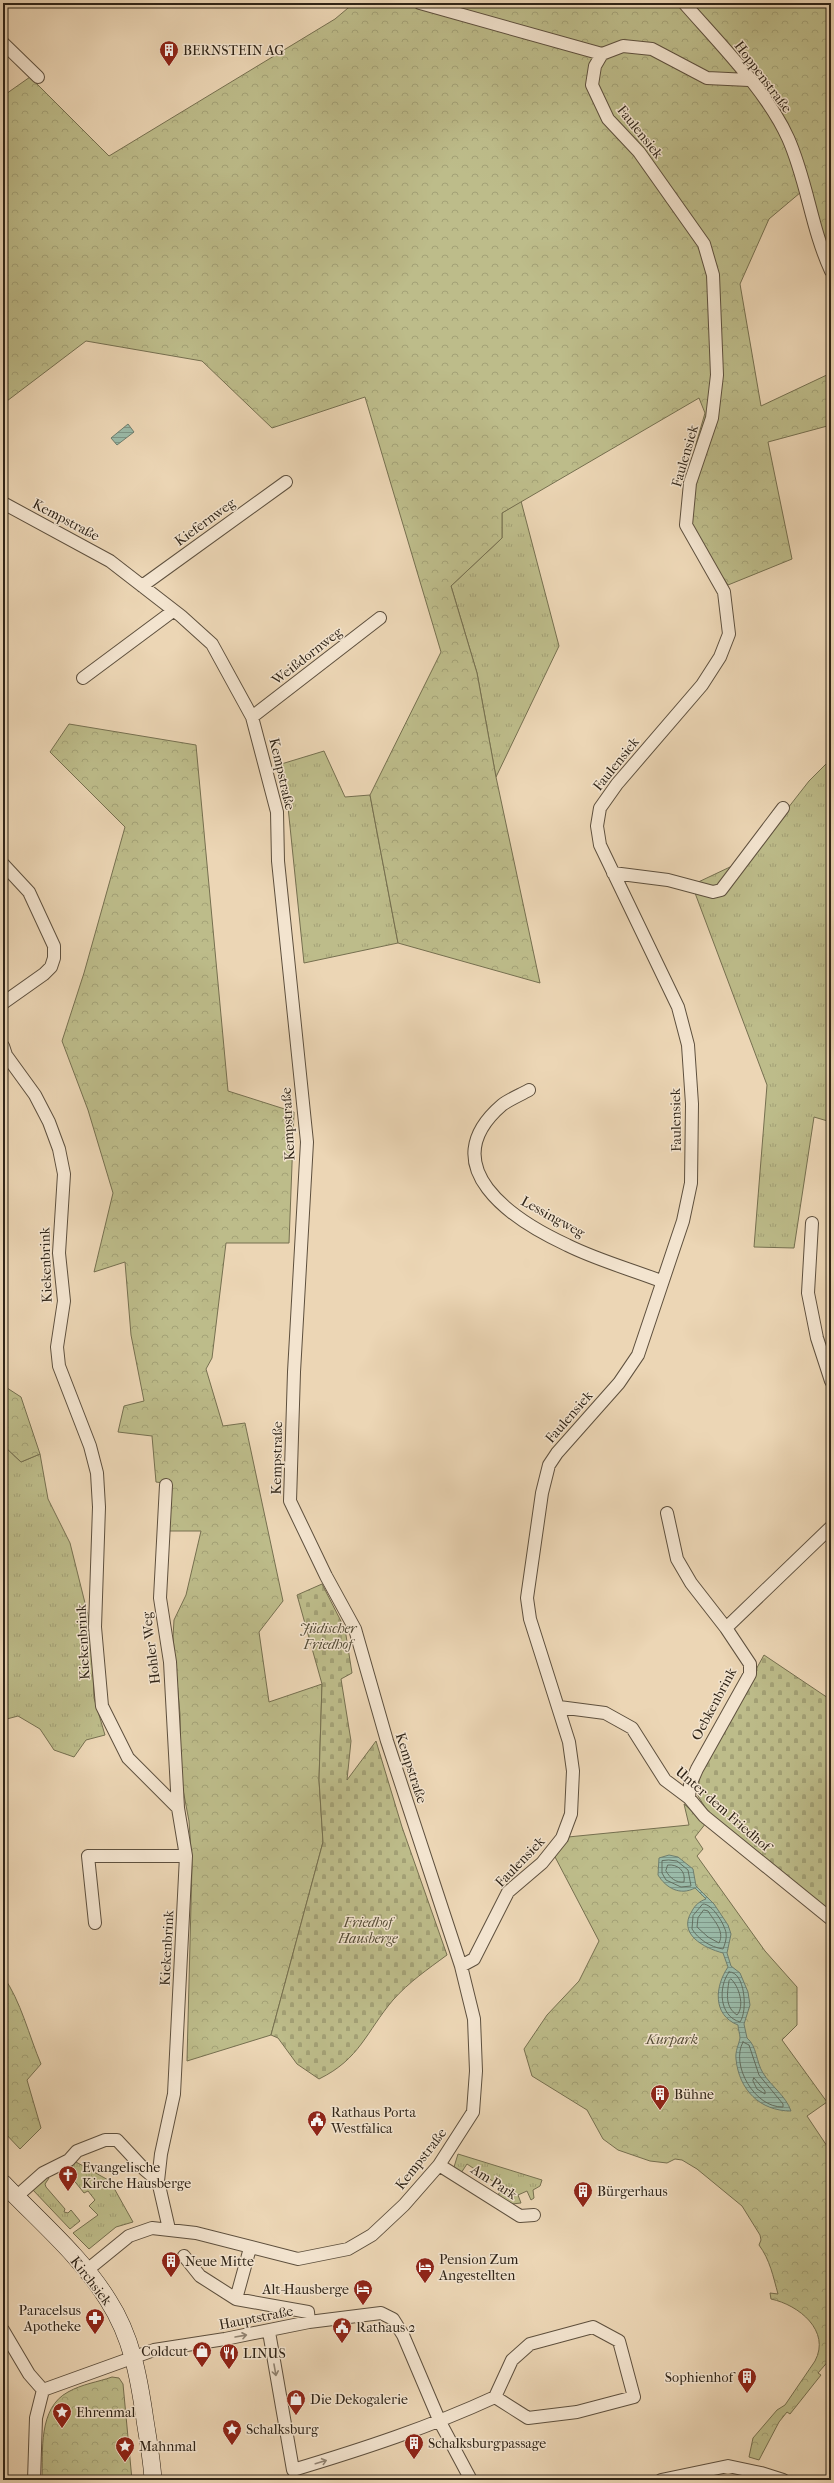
<svg xmlns="http://www.w3.org/2000/svg" width="834" height="2483" viewBox="0 0 834 2483" font-family="'IM FELL French Canon',serif">
<style>
.grass{fill:url(#grass-tufts);stroke:#767050}
.forest{fill:url(#forest-crowns);stroke:#767050}
.cemetery{fill:url(#cemetery-stones);stroke:#767050}
.water{fill:url(#water-rules);stroke:#6f7e6e}
.lines{fill:none;stroke-linecap:round;stroke-linejoin:round}
.shore{stroke:#646f60;stroke-width:1}
.minor-casing{stroke:#5e503e;stroke-width:14}
.secondary-casing{stroke:#2f2417;stroke-width:18}
.minor{stroke:#f3e4cf;stroke-width:12}
.secondary{stroke:#f3e4cf;stroke-width:17}
.oneway{stroke:#918473}
.labels{text-anchor:middle;dominant-baseline:central;stroke-width:3;stroke-linejoin:round;paint-order:stroke}
.poi-label{font-size:14px;fill:#2f2417;stroke:#f3e4cf;text-anchor:start}
.street-label{font-size:14px;fill:#2f2417;stroke:#f3e4cf}
.park-label{font-size:14px;font-style:italic;fill:#524a34;stroke:#f3e4cf}
</style>
<defs>
<pattern id="grass-tufts" width="24" height="20" patternUnits="userSpaceOnUse"><rect width="24" height="20" fill="#bdbc8a"/><path d="M3 7l-1-3M5 7V3M7 7l1-3M15 17l-1-3M17 17v-4M19 17l1-3" fill="none" stroke="#a3a176"/></pattern>
<pattern id="forest-crowns" width="20" height="18" patternUnits="userSpaceOnUse"><rect width="20" height="18" fill="#bdbc8a"/><path d="M2 6a3 3 0 1 1 6 0M12 15a3 3 0 1 1 6 0" fill="none" stroke="#a3a176"/></pattern>
<pattern id="cemetery-stones" width="16" height="16" patternUnits="userSpaceOnUse"><rect width="16" height="16" fill="#bdbc8a"/><path d="M2 7V4a2 2 0 0 1 4 0v3zM10 15v-3a2 2 0 0 1 4 0v3z" fill="#a3a176"/></pattern>
<pattern id="water-rules" width="6" height="5" patternUnits="userSpaceOnUse"><rect width="6" height="5" fill="#9abaa8"/><path d="M0 2.5h6" fill="none" stroke="#7e9788"/></pattern>
</defs>
<rect width="100%" height="100%" fill="#ecd6b5"/>
<filter id="stains"><feTurbulence type="fractalNoise" baseFrequency=".005" numOctaves="4"/><feColorMatrix values="0 0 0 0 .2 0 0 0 0 .09 0 0 0 0 .02 0 0 0 .5 -.17"/></filter>
<radialGradient id="worn" r=".72"><stop offset=".6" stop-color="#630" stop-opacity="0"/><stop offset="1" stop-color="#630" stop-opacity=".3"/></radialGradient>
<!-- grass -->
<path class="grass" d="M521 501 559 646 496 777 477 673 451 586 502 538V513Z
M324 751 345 797 370 795 398 943 304 963 288 807 278 765Z
M829 761 831 764V1122L814 1117 794 1248 754 1247 767 1085 692 885 749 858 809 781Z
M3 1445 21 1462 40 1454 48 1499 70 1543 91 1627 94 1698 105 1735 86 1740 74 1757 54 1750 40 1729 18 1716 3 1720Z
M458 2154 542 2180 540 2186 533 2190 534 2198 531 2200 527 2191 518 2195 521 2203 512 2204 497 2196 503 2188 467 2164 461 2173 454 2167Z
M76 2162 110 2181 133 2222 116 2227 89 2249 73 2233 98 2215 89 2206 95 2200 88 2191 84 2193 72 2178 78 2174 72 2166Z
M47 2176 49 2178 45 2184 46 2187 65 2209 64 2212 68 2213 71 2210 80 2221 70 2229 32 2189Z"/>
<!-- forest -->
<path class="forest" d="M354 3H831V264L807 187 769 219 740 284 761 406 831 373V425L768 442 792 559 728 585 691 529 696 444 705 413 699 398 502 513V538L451 586 477 673 496 777 540 983 398 943 370 795 441 652 365 397 272 428 202 361 86 341 3 404V96L30 77 109 156 335 19Z
M69 724 196 745 228 1091 294 1112 289 1243H226L212 1358 206 1369 223 1426 245 1423 283 1601 259 1632 269 1702 322 1684 319 1780 323 1842 271 2035 187 2061 192 1865 189 1821 181 1779 180 1714 173 1637 174 1620 186 1595 201 1531H168L171 1484 156 1482 152 1436 118 1432 124 1406 144 1401 131 1335 125 1262 94 1272 113 1193 88 1110 62 1041 84 973 125 827 50 752Z
M3 1384 4 1386 21 1397 40 1454 21 1462 3 1445Z
M684 1804 706 1823 695 1837 703 1849 697 1856 765 1951 797 1987V2025L782 2040 827 2102 807 2116 831 2152V2254H826L831 2274V2358L818 2373 821 2375 790 2414 787 2412 779 2422 759 2460 749 2457 753 2438 777 2410 785 2405 815 2361C831 2331 799 2305 771 2299L770 2293 778 2294C773 2276 770 2260 759 2245L761 2240 760 2235 742 2206 697 2169 682 2160 675 2159 667 2163 650 2161 618 2150 603 2139 587 2110 532 2076 524 2049 547 2015 579 1981 599 1941 554 1855 568 1837 689 1825Z
M3 1976C21 2001 29 2036 41 2064L27 2080 41 2128 20 2149 3 2131Z
M112 2377 119 2378 123 2384 132 2480H101V2477L42 2480C43 2451 38 2408 68 2392 82 2384 98 2382 112 2377Z"/>
<!-- cemetery -->
<path class="cemetery" d="M322 1584 345 1629 352 1673 341 1679 351 1741 347 1780 376 1741 402 1827 447 1955C428 1969 409 1982 393 2000 366 2032 360 2059 319 2079L297 2064 278 2038 271 2035 323 1842 319 1780 322 1684 297 1595Z
M764 1655 831 1700V1911L710 1815 698 1796 700 1770Z"/>
<!-- water -->
<path class="water" d="M128 424 134 432 117 445 111 438Z
M669 1855 678 1857 693 1869 696 1886 714 1904 728 1925 731 1934 727 1953 731 1966 740 1973 748 1992 750 2005 744 2024 747 2038C757 2046 756 2062 763 2073 771 2086 786 2096 791 2111 760 2111 739 2090 736 2059 735 2051 739 2044 740 2038 740 2034 738 2029 738 2025 712 2015 715 1986 728 1967L723 1953C704 1948 677 1934 692 1911 695 1905 700 1901 706 1899L695 1888C680 1896 666 1888 658 1875L659 1858Z"/>
<g class="lines">
<!-- shore -->
<path class="shore" d="M669 1860 677 1861 688 1870 691 1886 681 1887 666 1880 662 1873V1861Z
M668 1865C678 1864 686 1871 684 1882 676 1883 670 1878 666 1871Z
M703 1904C712 1903 725 1925 726 1933 727 1938 725 1944 723 1949 710 1947 698 1939 692 1929L693 1916Z
M704 1910 708 1911C714 1921 725 1931 719 1943L708 1937 697 1927 698 1918Z
M729 1972C745 1971 748 2011 740 2022 719 2016 718 1987 729 1972Z
M731 1979C739 1986 745 2006 737 2015 725 2007 727 1994 729 1981Z
M743 2042 749 2045 759 2075 783 2104V2107C755 2108 730 2065 743 2042Z
M754 2078 765 2091V2094L757 2089 753 2081Z"/>
<defs>
<path id="minor" d="M420 3 602 54 623 46 652 49 707 78 749 80
M684 3C718 42 767 91 788 138 807 180 811 228 831 271
M3 43 38 77
M3 503 110 561 181 616 212 644 252 717 277 812 278 861 307 1142 294 1372 290 1501 326 1576 355 1629 387 1741 461 1966 474 2019 476 2071 473 2112 439 2165 404 2205 372 2235 348 2249 298 2259 196 2233 152 2228 129 2236 86 2271
M142 586 286 482
M83 678 173 611
M252 717 380 618
M3 864 29 892 54 946V958L51 967 44 974 3 1003
M613 873 668 880 713 892 721 890 783 808
M3 1046 6 1055 35 1095 49 1122 59 1149 64 1174 59 1253 64 1301 57 1347 59 1366 90 1446 97 1473 99 1507 95 1627 102 1706 128 1758 178 1808
M529 1090C520 1095 510 1099 502 1105 431 1166 513 1220 567 1245 597 1260 630 1269 661 1281
M812 1223 808 1293 817 1338 831 1381
M166 1485 160 1598 170 1662 178 1808 186 1856 174 2094 161 2154 158 2181 169 2229
M667 1513 677 1559 691 1583 726 1628
M559 1707 605 1713 632 1728 665 1780 689 1798 704 1816 831 1919
M689 1798 690 1785 697 1769 750 1674V1664L726 1628 831 1527
M95 1923 88 1856H186
M461 1966 474 1959 508 1892 542 1863 562 1838 571 1814 573 1771 569 1742 530 1619 527 1598 542 1493 549 1465 557 1453 619 1383 638 1355 683 1221 691 1183 692 1104 688 1045 678 1007 600 845 597 826 600 808 617 784 702 685 720 657 729 634 724 592 686 525 690 483 712 418 717 375 713 275 704 244 639 152 608 119 592 85 595 66 602 54
M439 2165 520 2216 534 2215
M16 2197 43 2173 69 2160 77 2151 105 2140H117L145 2170 158 2181
M184 2256 200 2276 236 2299 308 2312 309 2322
M236 2299 250 2248
M3 2330 29 2374 43 2390
M269 2332 293 2470C363 2449 430 2427 495 2397L528 2418 577 2412 634 2397 619 2341 593 2327 530 2344 512 2360 495 2397
M43 2390 154 2350 225 2339 309 2322 381 2313 393 2319 403 2335 440 2422 471 2480
M34 2480 36 2418 43 2390
M661 2480 728 2466 761 2473 783 2480"/>
<path id="secondary" d="M3 2183C38 2220 81 2256 108 2300 132 2337 139 2378 145 2420 148 2440 152 2460 153 2480"/>
</defs>
<!-- minor casing -->
<use href="#minor" class="minor-casing"/>
<!-- secondary casing -->
<use href="#secondary" class="secondary-casing"/>
<!-- minor -->
<use href="#minor" class="minor"/>
<!-- secondary -->
<use href="#secondary" class="secondary"/>
</g>
<!-- one-way arrows -->
<defs><path id="oneway-shaft" d="M-6 0H5M1.5-3L5.5 0L1.5 3" fill="none" stroke-width="1.6" stroke-linecap="round" stroke-linejoin="round"/></defs>
<g class="oneway">
<use href="#oneway-shaft" transform="translate(241 2336) rotate(-10)"/>
<use href="#oneway-shaft" transform="translate(275 2370) rotate(80)"/>
<use href="#oneway-shaft" transform="translate(321 2462) rotate(-17)"/>
</g>
<!-- icons -->
<defs>
<symbol id="building-pin" viewBox="-11 -11 22 30"><path d="M0 17L-7.5 6A9.5 9.5 0 1 1 7.5 6Z" fill="#8f2418" stroke="#f3e4cf"/><path d="M-4-6H4V6H1V3H-1V6H-4ZM-2.5-4.3h1.7v1.8h-1.7ZM.8-4.3h1.7v1.8H.8ZM-2.5-1h1.7V.8h-1.7ZM.8-1h1.7V.8H.8Z" fill="#fff"/></symbol>
<symbol id="civic-pin" viewBox="-11 -11 22 30"><path d="M0 17L-7.5 6A9.5 9.5 0 1 1 7.5 6Z" fill="#8f2418" stroke="#f3e4cf"/><path d="M-.6-6.5H3V-4.5H.6V-3L4-1V1h2V6H-6V1h2V-1L-.6-3ZM-1.2 2.5V6h2.4V2.5Z" fill="#fff"/></symbol>
<symbol id="church-pin" viewBox="-11 -11 22 30"><path d="M0 17L-7.5 6A9.5 9.5 0 1 1 7.5 6Z" fill="#8f2418" stroke="#f3e4cf"/><path d="M-1.2-6h2.4v3.5h3.3v2.4h-3.3V6h-2.4V-.1h-3.3v-2.4h3.3Z" fill="#fff"/></symbol>
<symbol id="hotel-pin" viewBox="-11 -11 22 30"><path d="M0 17L-7.5 6A9.5 9.5 0 1 1 7.5 6Z" fill="#8f2418" stroke="#f3e4cf"/><path d="M-6-4.5h1.5V1H6V5H4.5V3h-9V5H-6ZM-4 0a1.8 1.8 0 1 1 3.6 0ZM.5 0V-2.5h3Q6-2.5 6 0Z" fill="#fff"/></symbol>
<symbol id="pharmacy-pin" viewBox="-11 -11 22 30"><path d="M0 17L-7.5 6A9.5 9.5 0 1 1 7.5 6Z" fill="#8f2418" stroke="#f3e4cf"/><path d="M-2-6h4v4h4v4h-4v4h-4v-4h-4v-4h4Z" fill="#fff"/></symbol>
<symbol id="shop-pin" viewBox="-11 -11 22 30"><path d="M0 17L-7.5 6A9.5 9.5 0 1 1 7.5 6Z" fill="#8f2418" stroke="#f3e4cf"/><path d="M-5-2.5h2.3a2.7 3.5 0 0 1 5.4 0H5L5.5 6h-11ZM-1.5-2.5h3a1.5 2.3 0 0 0-3 0Z" fill="#fff"/></symbol>
<symbol id="restaurant-pin" viewBox="-11 -11 22 30"><path d="M0 17L-7.5 6A9.5 9.5 0 1 1 7.5 6Z" fill="#8f2418" stroke="#f3e4cf"/><path d="M-5-6h1v4h1v-4h1v4h1v-4h1v5L-1.5 .5V6h-2V.5L-5-1ZM5-6V6H3V1.5H1.5Q1.5-4 5-6Z" fill="#fff"/></symbol>
<symbol id="sight-pin" viewBox="-11 -11 22 30"><path d="M0 17L-7.5 6A9.5 9.5 0 1 1 7.5 6Z" fill="#8f2418" stroke="#f3e4cf"/><path d="M0-6L1.8-2.2L6-1.7L2.9 1.2L3.7 5.4L0 3.3L-3.7 5.4L-2.9 1.2L-6-1.7L-1.8-2.2Z" fill="#fff"/></symbol>
</defs>
<g fill-rule="evenodd">
<use href="#building-pin" x="158" y="39" width="22" height="30"/>
<use href="#building-pin" x="649" y="2083" width="22" height="30"/>
<use href="#civic-pin" x="306" y="2109" width="22" height="30"/>
<use href="#church-pin" x="57" y="2164" width="22" height="30"/>
<use href="#building-pin" x="572" y="2180" width="22" height="30"/>
<use href="#building-pin" x="160" y="2250" width="22" height="30"/>
<use href="#hotel-pin" x="414" y="2256" width="22" height="30"/>
<use href="#hotel-pin" x="352" y="2278" width="22" height="30"/>
<use href="#pharmacy-pin" x="84" y="2307" width="22" height="30"/>
<use href="#civic-pin" x="331" y="2316" width="22" height="30"/>
<use href="#shop-pin" x="191" y="2340" width="22" height="30"/>
<use href="#restaurant-pin" x="218" y="2342" width="22" height="30"/>
<use href="#building-pin" x="736" y="2366" width="22" height="30"/>
<use href="#shop-pin" x="285" y="2388" width="22" height="30"/>
<use href="#sight-pin" x="51" y="2401" width="22" height="30"/>
<use href="#sight-pin" x="221" y="2418" width="22" height="30"/>
<use href="#building-pin" x="403" y="2432" width="22" height="30"/>
<use href="#sight-pin" x="114" y="2435" width="22" height="30"/>
</g>
<g class="labels">
<!-- poi labels -->
<g class="poi-label">
<text x="183" y="50">BERNSTEIN AG</text>
<text x="674" y="2094">Bühne</text>
<text x="331" y="2112">Rathaus Porta<tspan x="331" dy="16">Westfalica</tspan></text>
<text x="82" y="2167">Evangelische<tspan x="82" dy="16">Kirche Hausberge</tspan></text>
<text x="597" y="2191">Bürgerhaus</text>
<text x="439" y="2259">Pension Zum<tspan x="439" dy="16">Angestellten</tspan></text>
<text x="185" y="2261">Neue Mitte</text>
<text x="349" y="2289" text-anchor="end">Alt-Hausberge</text>
<text x="81" y="2310" text-anchor="end">Paracelsus<tspan x="81" dy="16">Apotheke</tspan></text>
<text x="356" y="2327">Rathaus 2</text>
<text x="188" y="2351" text-anchor="end">Coldcut</text>
<text x="243" y="2353">LINUS</text>
<text x="733" y="2377" text-anchor="end">Sophienhof</text>
<text x="310" y="2399">Die Dekogalerie</text>
<text x="76" y="2412">Ehrenmal</text>
<text x="246" y="2429">Schalksburg</text>
<text x="428" y="2443">Schalksburgpassage</text>
<text x="139" y="2446">Mahnmal</text>
</g>
<!-- street labels -->
<g class="street-label">
<text transform="translate(763 77) rotate(53)">Hoppenstraße</text>
<text transform="translate(640 132) rotate(51)">Faulensiek</text>
<text transform="translate(685 456) rotate(-74)">Faulensiek</text>
<text transform="translate(66 520) rotate(28)">Kempstraße</text>
<text transform="translate(205 522) rotate(-36)">Kiefernweg</text>
<text transform="translate(307 656) rotate(-38)">Weißdornweg</text>
<text transform="translate(616 764) rotate(-51)">Faulensiek</text>
<text transform="translate(282 774) rotate(77)">Kempstraße</text>
<text transform="translate(676 1120) rotate(-91)">Faulensiek</text>
<text transform="translate(288 1124) rotate(-93)">Kempstraße</text>
<text transform="translate(553 1217) rotate(29)">Lessingweg</text>
<text transform="translate(46 1265) rotate(-92)">Kiekenbrink</text>
<text transform="translate(569 1417) rotate(-49)">Faulensiek</text>
<text transform="translate(277 1458) rotate(-89)">Kempstraße</text>
<text transform="translate(83 1642) rotate(-93)">Kiekenbrink</text>
<text transform="translate(151 1648) rotate(-97)">Hohler Weg</text>
<text transform="translate(714 1704) rotate(-62)">Oebkenbrink</text>
<text transform="translate(411 1768) rotate(72)">Kempstraße</text>
<text transform="translate(723 1809) rotate(41)">Unter dem Friedhof</text>
<text transform="translate(520 1862) rotate(-46)">Faulensiek</text>
<text transform="translate(167 1948) rotate(-87)">Kiekenbrink</text>
<text transform="translate(421 2159) rotate(-52)">Kempstraße</text>
<text transform="translate(494 2182) rotate(33)">Am Park</text>
<text transform="translate(91 2281) rotate(52)">Kirchsiek</text>
<text transform="translate(256 2318) rotate(-11)">Hauptstraße</text>
</g>
<!-- park labels -->
<g class="park-label">
<text x="328" y="1628">Jüdischer<tspan x="328" dy="16">Friedhof</tspan></text>
<text x="368" y="1922">Friedhof<tspan x="368" dy="16">Hausberge</tspan></text>
<text x="672" y="2039">Kurpark</text>
</g>
</g>
<!-- margin -->
<rect width="834" height="2483" fill="none" stroke="#ecd6b5" stroke-width="16"/>
<rect x="4" y="4" width="826" height="2475" fill="none" stroke="#2f2417" stroke-width="2"/>
<rect x="8" y="8" width="818" height="2467" fill="none" stroke="#2f2417"/>
<rect width="100%" height="100%" filter="url(#stains)"/>
<rect width="100%" height="100%" fill="url(#worn)"/>
</svg>
